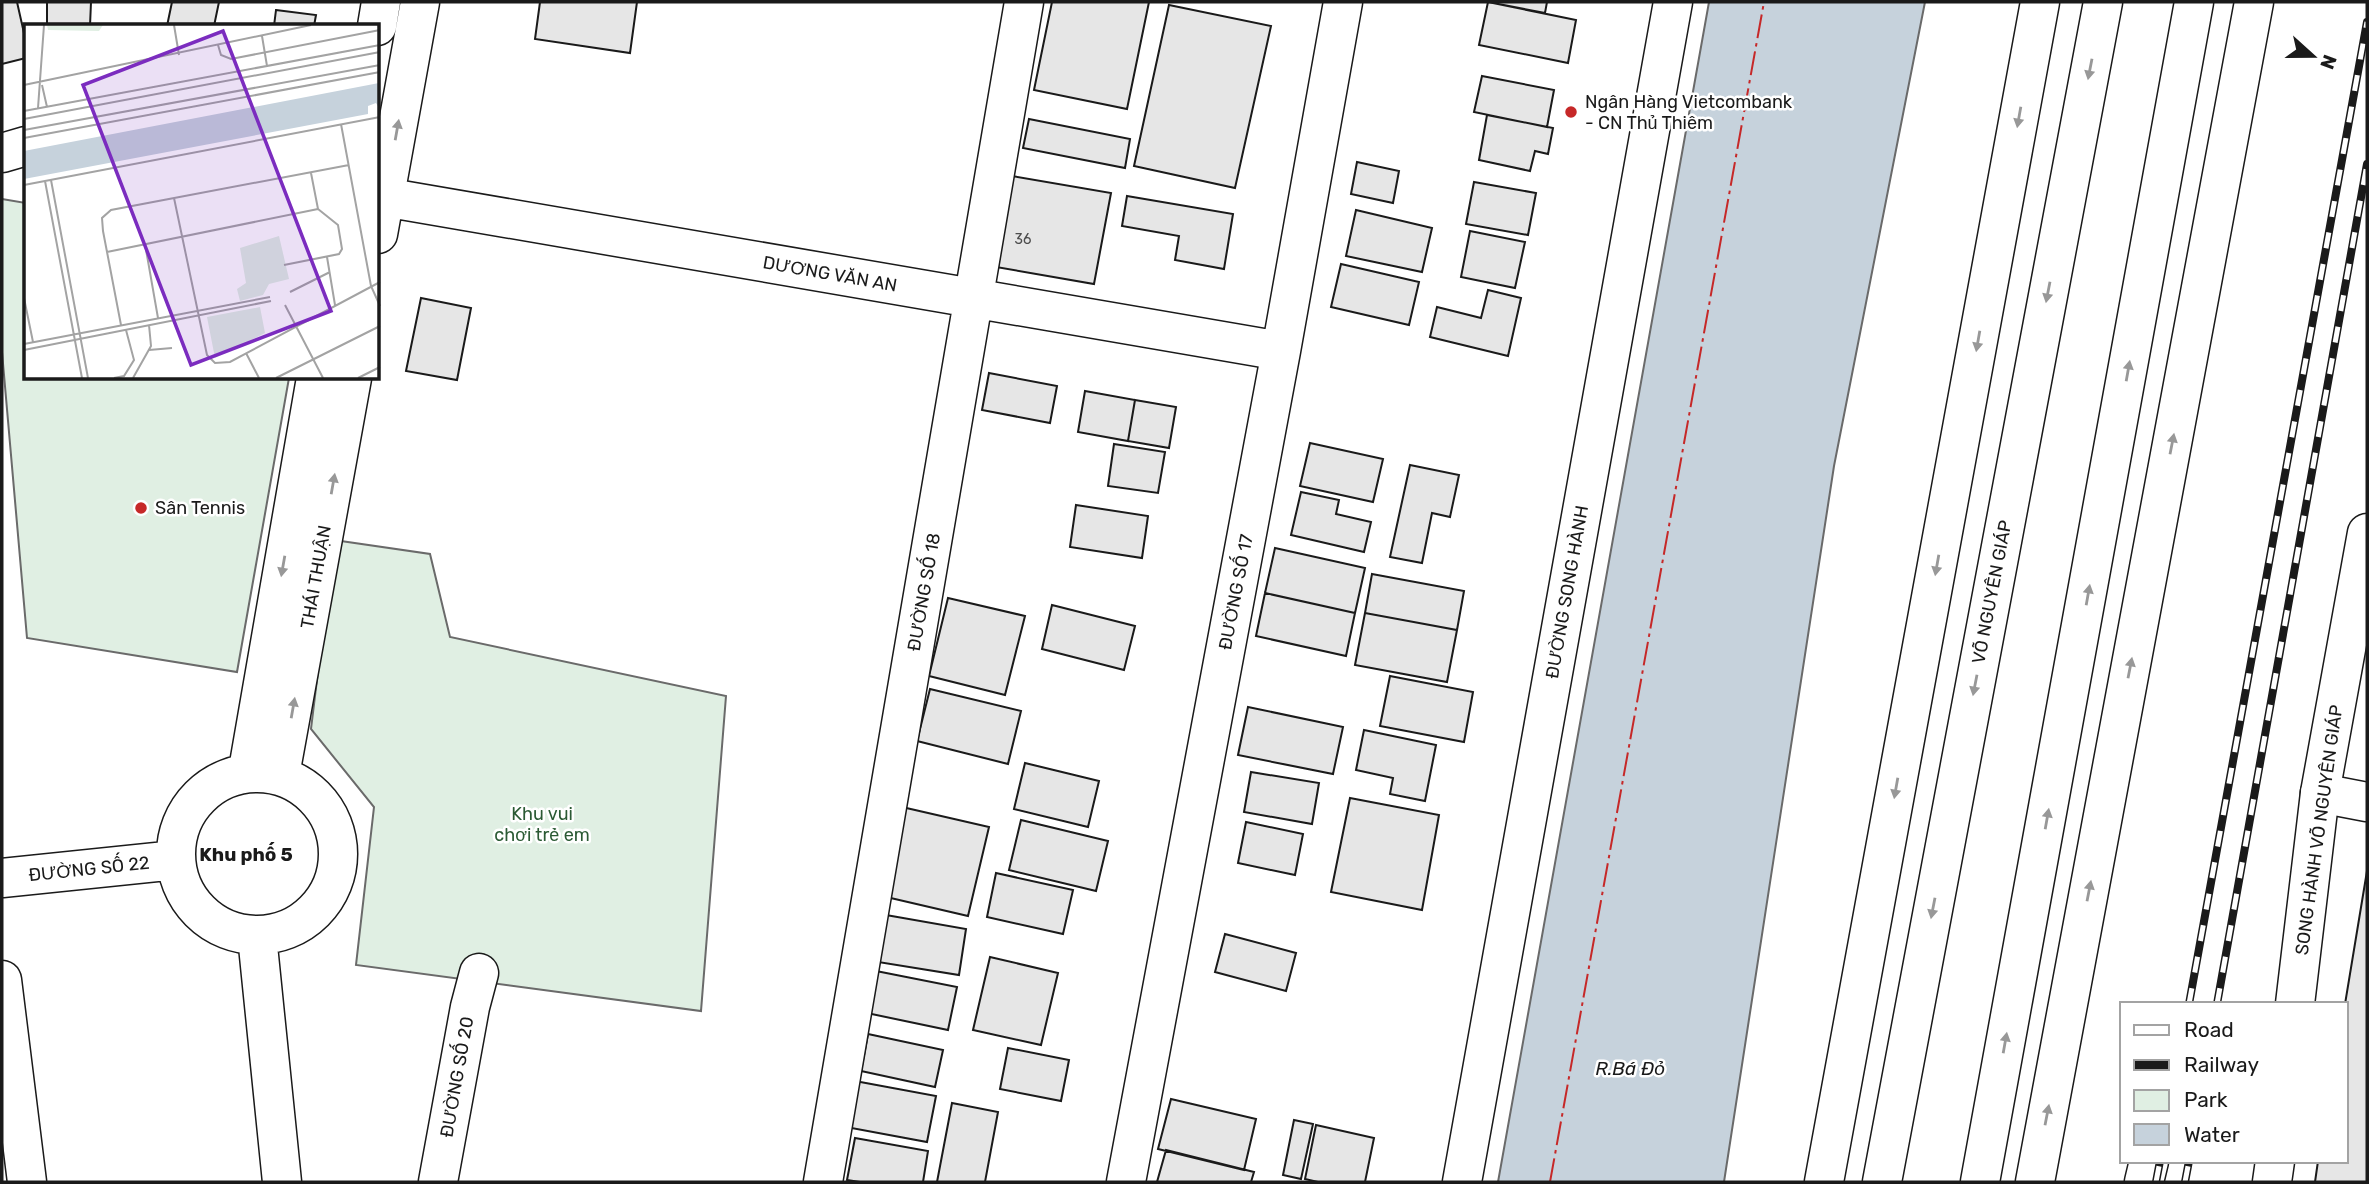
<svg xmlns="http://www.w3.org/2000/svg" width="2369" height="1184" viewBox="0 0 2369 1184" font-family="Rubik,sans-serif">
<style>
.green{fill:#e0efe3;stroke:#6a6a6a;stroke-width:2}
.water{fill:#c6d2dc;stroke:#6a6a6a;stroke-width:2}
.building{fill:#e6e6e6;stroke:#1a1a1a;stroke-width:2}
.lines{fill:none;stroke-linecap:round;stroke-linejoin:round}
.minor-casing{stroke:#1a1a1a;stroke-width:41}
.major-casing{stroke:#1a1a1a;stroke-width:41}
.highway-casing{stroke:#1a1a1a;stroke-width:41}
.minor{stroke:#fff;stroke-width:38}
.major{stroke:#fff;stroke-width:38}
.highway{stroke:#fff;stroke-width:38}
.rail-casing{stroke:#1a1a1a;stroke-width:8}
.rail{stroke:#fff;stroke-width:5;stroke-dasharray:16;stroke-linecap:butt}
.power{stroke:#c62828;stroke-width:2;stroke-dasharray:24 5 3.5 5;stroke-linecap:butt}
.oneway{fill:#989898}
.poi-dot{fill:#c62828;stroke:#fff;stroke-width:2.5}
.labels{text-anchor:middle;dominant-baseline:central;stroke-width:5;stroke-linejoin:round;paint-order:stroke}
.number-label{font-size:14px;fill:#4d4d4d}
.poi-label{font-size:18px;fill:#1a1a1a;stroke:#fff;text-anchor:start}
.street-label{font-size:18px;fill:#1a1a1a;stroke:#fff}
.park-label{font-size:18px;fill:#2b5a34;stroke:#fff}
.neighbourhood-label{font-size:19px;font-weight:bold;fill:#1a1a1a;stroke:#fff}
.water-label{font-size:19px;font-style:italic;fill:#1a1a1a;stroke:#fff}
.inset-road{fill:none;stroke:#a3a3a3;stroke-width:2}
.view{fill:#7b2cbf;fill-opacity:0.15;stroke:#7b2cbf;stroke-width:3.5}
.inset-edge{fill:none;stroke:#1a1a1a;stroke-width:3.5}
</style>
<rect width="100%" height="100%" fill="#fff"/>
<!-- green -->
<path class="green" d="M2 199 26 203V378H289L237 672 27 638 2 352Z
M334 540 430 554 450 637 726 696 701 1011 356 965 374 807 311 729Z"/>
<!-- water -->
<path class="water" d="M1709 2H1925L1834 466 1724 1182H1498Z"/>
<!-- building -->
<path class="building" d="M2 2H17L26 42V58L2 64Z
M47 2H91L90 26H47Z
M172 2H219L214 26H167Z
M540 2H637L630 53 535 39Z
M1052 2H1149L1127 109 1034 90Z
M1488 2 1576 20 1568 63 1479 45Z
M1488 2H1547L1545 13Z
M1169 5 1271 26 1235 188 1134 166Z
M276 10 316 15 314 26H274Z
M1482 76 1554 90 1547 127 1474 112Z
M1487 115 1553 128 1548 154 1535 151 1530 171 1479 160Z
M1029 119 1130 139 1125 168 1023 148Z
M1357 162 1399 171 1393 203 1351 194Z
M1012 176 1111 193 1094 284 996 267Z
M1474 182 1536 193 1528 235 1466 224Z
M1127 196 1233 214 1224 269 1175 260 1179 236 1122 226Z
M1356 210 1432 228 1422 272 1346 256Z
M1470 231 1525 242 1515 288 1461 277Z
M1341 264 1419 282 1409 325 1331 307Z
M1488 290 1521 298 1508 356 1430 337 1437 307 1481 318Z
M421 298 471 308 457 380 406 371Z
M989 373 1057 386 1050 423 982 410Z
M1085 391 1135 400 1128 441 1078 432Z
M1135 400 1176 407 1169 448 1128 441Z
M1310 443 1383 459 1373 502 1300 486Z
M1114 444 1165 452 1158 493 1108 486Z
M1410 465 1459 475 1450 517 1432 513 1422 563 1390 557Z
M1301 492 1339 500 1336 514 1371 522 1364 552 1291 535Z
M1076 505 1148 516 1142 558 1070 547Z
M1275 548 1365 568 1355 613 1265 593Z
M1372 574 1464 591 1457 630 1365 613Z
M1265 593 1355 613 1346 656 1256 636Z
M948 598 1025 616 1005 695 929 676Z
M1052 605 1135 626 1124 670 1042 649Z
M1365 613 1457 630 1447 682 1355 665Z
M1390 676 1473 692 1464 742 1380 726Z
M930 689 1021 711 1008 764 917 741Z
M1248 707 1343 727 1333 774 1238 755Z
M1364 730 1436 745 1425 801 1390 794 1393 778 1356 770Z
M1025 763 1099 781 1088 827 1014 809Z
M1251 772 1319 783 1312 824 1244 812Z
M1350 798 1439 815 1422 910 1331 892Z
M902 807 989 827 968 916 882 896Z
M1021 820 1108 841 1096 891 1009 870Z
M1246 822 1303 834 1295 875 1238 863Z
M2367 871V1182H2315L2318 1161H2346L2345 1004Z
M996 873 1073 890 1063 934 987 917Z
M886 915 966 929 959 975 878 962Z
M1225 934 1296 953 1286 991 1215 972Z
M990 957 1058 973 1041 1045 973 1030Z
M871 970 957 987 948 1030 862 1012Z
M868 1034 943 1050 935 1087 861 1071Z
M1008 1048 1069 1060 1061 1101 1000 1089Z
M855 1081 936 1096 927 1142 846 1127Z
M1171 1099 1256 1119 1244 1170 1158 1149Z
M952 1103 998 1112 985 1182H937Z
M1294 1120 1313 1124 1301 1179 1283 1175Z
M1316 1125 1374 1138 1365 1182H1318L1305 1179Z
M855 1138 928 1151 923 1182H860L847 1180Z
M1166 1150 1254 1172 1251 1182H1157Z"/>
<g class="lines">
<defs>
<path id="minor" d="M377 26 381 2
M2 153 26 146
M378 196 1281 351
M378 234 420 2
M248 770 316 378
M176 854a81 81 0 1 1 162 0a81 81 0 1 1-162 0Z
M280 775 352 378
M2320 793 2367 802
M2 878 176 860
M257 936 282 1182
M2 980 27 1182
M438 1182 470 1007 479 973
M823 1182 1024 2
M1126 1182 1281 351 1343 2"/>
<path id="major" d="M2295 1004 2320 793 2367 533
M1462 1182 1673 2
M2144 1182 2149 1161
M2272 1182 2275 1161"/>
<path id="highway" d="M1824 1182 2040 2
M1882 1182 2103 2
M1980 1182 2194 2
M2035 1182 2254 2"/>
</defs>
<!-- minor casing -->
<use href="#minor" class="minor-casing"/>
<!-- major casing -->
<use href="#major" class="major-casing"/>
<!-- highway casing -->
<use href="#highway" class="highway-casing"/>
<!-- minor -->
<use href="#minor" class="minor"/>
<!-- major -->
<use href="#major" class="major"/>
<!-- highway -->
<use href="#highway" class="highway"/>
<defs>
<path id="rail" d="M2189 1004 2367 22
M2217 1004 2367 164
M2156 1182 2160 1161
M2185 1182 2189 1161"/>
</defs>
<!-- rail casing -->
<use href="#rail" class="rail-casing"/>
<!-- rail -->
<use href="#rail" class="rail"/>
<!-- power -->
<path class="power" d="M1550 1182 1764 2"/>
</g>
<!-- one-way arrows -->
<defs><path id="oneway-solid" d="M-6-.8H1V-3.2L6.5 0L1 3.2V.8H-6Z" transform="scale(1.75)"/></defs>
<g class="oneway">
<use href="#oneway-solid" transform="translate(2090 69) rotate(101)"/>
<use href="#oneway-solid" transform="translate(2019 117) rotate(100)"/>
<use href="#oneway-solid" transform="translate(397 130) rotate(-80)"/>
<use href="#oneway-solid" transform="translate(2048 292) rotate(101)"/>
<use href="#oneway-solid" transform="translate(1978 341) rotate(100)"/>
<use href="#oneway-solid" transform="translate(2128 371) rotate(-80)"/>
<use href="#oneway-solid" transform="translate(2172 444) rotate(-79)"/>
<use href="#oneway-solid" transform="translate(333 484) rotate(-80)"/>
<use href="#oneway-solid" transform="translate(1937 565) rotate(100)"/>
<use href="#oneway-solid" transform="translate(283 566) rotate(100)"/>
<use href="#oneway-solid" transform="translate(2088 595) rotate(-80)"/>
<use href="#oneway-solid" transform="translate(2130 668) rotate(-79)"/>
<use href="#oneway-solid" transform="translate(1975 685) rotate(101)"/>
<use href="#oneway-solid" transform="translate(293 708) rotate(-80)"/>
<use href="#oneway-solid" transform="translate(1896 788) rotate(100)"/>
<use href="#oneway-solid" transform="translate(2047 819) rotate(-80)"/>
<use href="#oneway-solid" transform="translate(2089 891) rotate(-79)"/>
<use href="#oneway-solid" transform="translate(1933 908) rotate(101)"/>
<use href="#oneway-solid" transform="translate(2005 1043) rotate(-80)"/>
<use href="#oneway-solid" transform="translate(2047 1115) rotate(-79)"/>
</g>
<!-- markers -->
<g class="poi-dot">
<circle cx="1571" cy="112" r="7"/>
<circle cx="141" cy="508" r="7"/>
</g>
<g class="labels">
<!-- number labels -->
<g class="number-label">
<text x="1023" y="239">36</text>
</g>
<!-- poi labels -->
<g class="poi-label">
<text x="1585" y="102">Ngân Hàng Vietcombank<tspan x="1585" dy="21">- CN Thủ Thiêm</tspan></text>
<text x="155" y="508">Sân Tennis</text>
</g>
<!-- street labels -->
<g class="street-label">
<text transform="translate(830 274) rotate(10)">DƯƠNG VĂN AN</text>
<text transform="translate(316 577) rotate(-80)">THÁI THUẬN</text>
<text transform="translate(924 592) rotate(-80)">ĐƯỜNG SỐ 18</text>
<text transform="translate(1236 592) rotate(-79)">ĐƯỜNG SỐ 17</text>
<text transform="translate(1567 592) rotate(-80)">ĐƯỜNG SONG HÀNH</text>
<text transform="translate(1992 592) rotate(-79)">VÕ NGUYÊN GIÁP</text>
<text transform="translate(2319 830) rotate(-82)">SONG HÀNH VÕ NGUYÊN GIÁP</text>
<text transform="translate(89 869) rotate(-6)">ĐƯỜNG SỐ 22</text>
<text transform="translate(457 1077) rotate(-80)">ĐƯỜNG SỐ 20</text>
</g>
<!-- park labels -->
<g class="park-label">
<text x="542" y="814">Khu vui<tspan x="542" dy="21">chơi trẻ em</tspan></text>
</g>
<!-- neighbourhood labels -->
<g class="neighbourhood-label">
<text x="246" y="854">Khu phố 5</text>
</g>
<!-- water labels -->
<g class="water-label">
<text x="1630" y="1068">R.Bá Đỏ</text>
</g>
</g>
<!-- overview -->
<g transform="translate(24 24)">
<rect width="355" height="355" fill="#fff"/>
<path d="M23 1H79L75 7 24 6ZM255 212 265 255 245 260 239 271 216 277 213 265 222 259 216 224ZM236 283 241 309 191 334 183 293Z" fill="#e0efe3"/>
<path d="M355 59V84L352 79 344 82V90L0 155V127Z" fill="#c6d2dc"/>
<path class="inset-road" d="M150 1 155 31M238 12 243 42M194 21 197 31 207 35 356 6M0 61 287 1M18 61 23 83M14 84 20 1M0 87 356 21M0 95 356 28M317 100 347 262 356 282M0 106 356 41M0 114 356 48M27 156 64 354M21 157 58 354M0 161 356 93M150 174 183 331 191 339 206 338 356 258M121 220 134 294M83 228 294 185M303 233 311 281M260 241 315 230 318 225 314 201 294 185 287 149M266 268 306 248M0 274 9 318M261 281 299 354M97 301 79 207 78 194 87 186 325 141M0 320 246 273M0 326 247 277M125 326 148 324M222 329 235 354M90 354 100 352 110 336 102 306M109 354 127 322 125 301M252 354 356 302M334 354 356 343"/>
<path class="view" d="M199 7 307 287 167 341 59 61Z"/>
<rect width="355" height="355" class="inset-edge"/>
</g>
<!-- border -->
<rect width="2369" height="1184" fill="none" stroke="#1a1a1a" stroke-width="7"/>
<!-- legend -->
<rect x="2120" y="1002" width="228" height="161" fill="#ffffff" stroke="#a3a3a3" stroke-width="2"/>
<rect x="2134" y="1025" width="35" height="10" fill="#ffffff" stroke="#a3a3a3" stroke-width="2"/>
<text x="2184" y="1037" font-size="21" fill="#1a1a1a">Road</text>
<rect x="2134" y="1060" width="35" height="10" fill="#1a1a1a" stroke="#a3a3a3" stroke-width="2"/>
<text x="2184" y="1072" font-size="21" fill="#1a1a1a">Railway</text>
<rect x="2134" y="1090" width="35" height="21" fill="#e0efe3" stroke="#a3a3a3" stroke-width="2"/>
<text x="2184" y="1107" font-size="21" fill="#1a1a1a">Park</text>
<rect x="2134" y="1124" width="35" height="21" fill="#c6d2dc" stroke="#a3a3a3" stroke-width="2"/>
<text x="2184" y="1142" font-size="21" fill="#1a1a1a">Water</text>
<!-- north arrow -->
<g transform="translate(2313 56) rotate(111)" stroke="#ffffff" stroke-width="5" paint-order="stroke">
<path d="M0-5L12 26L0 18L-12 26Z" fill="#1a1a1a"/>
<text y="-10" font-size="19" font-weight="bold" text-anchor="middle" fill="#1a1a1a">N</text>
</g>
</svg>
